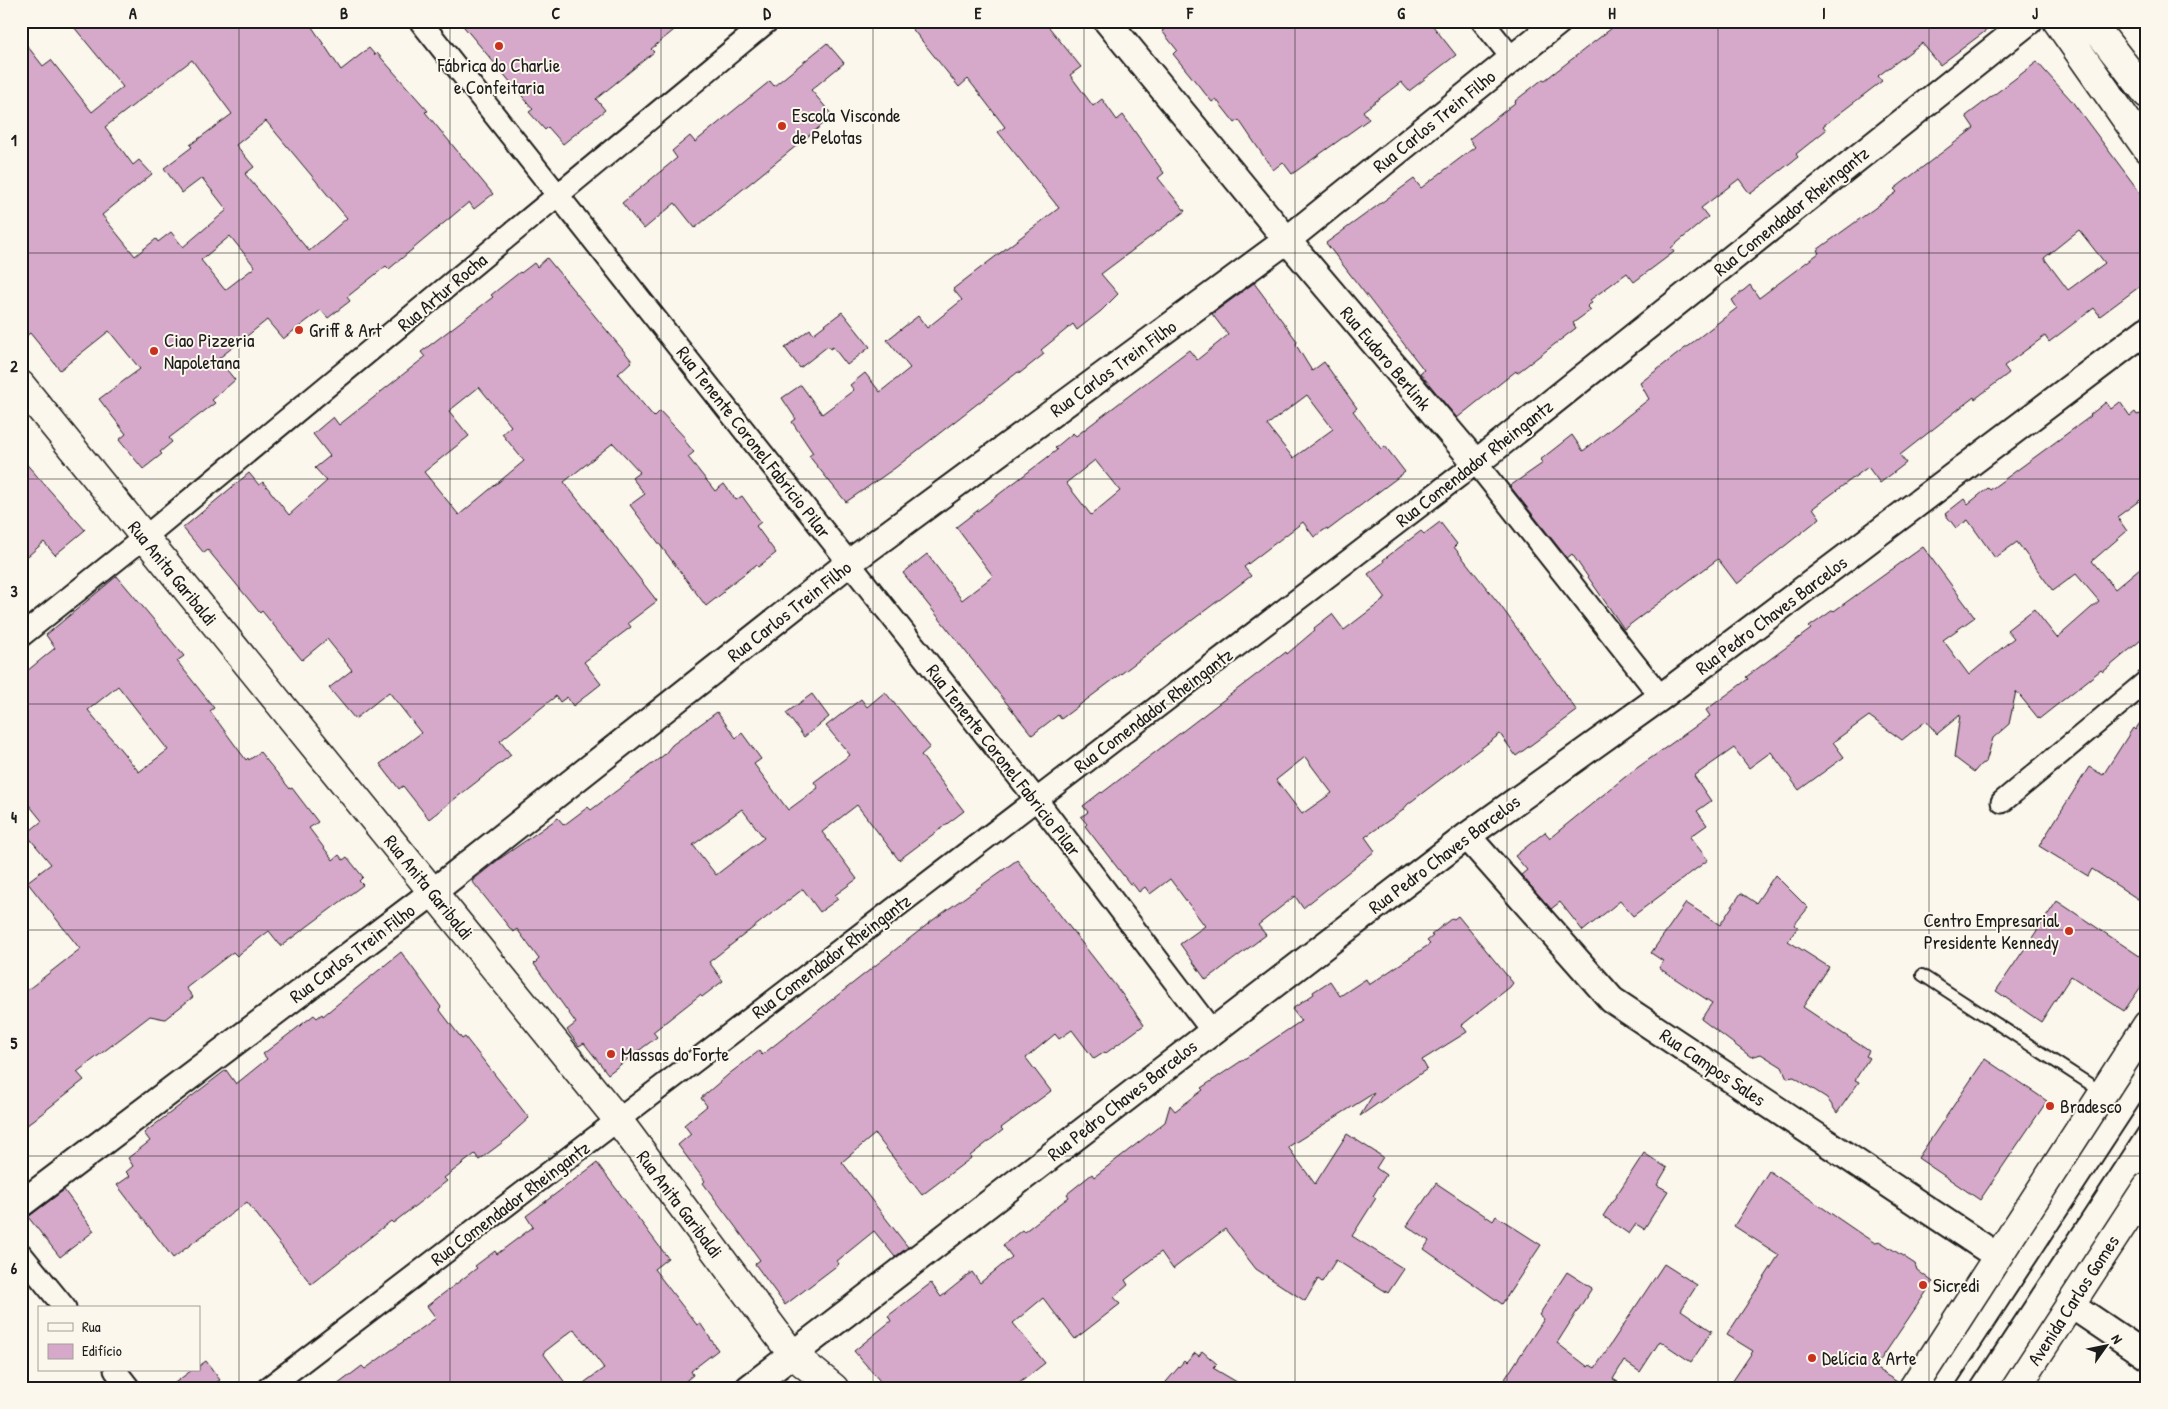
<svg xmlns="http://www.w3.org/2000/svg" width="2168" height="1409" viewBox="0 0 2168 1409" font-family="'Patrick Hand',sans-serif">
<style>
.building{fill:#d6a9cb;stroke:#1c1c1c;fill-rule:evenodd}
.lines{fill:none;stroke-linecap:round;stroke-linejoin:round}
.service-casing{stroke:#1c1c1c;stroke-width:14}
.minor-casing{stroke:#1c1c1c;stroke-width:25}
.tertiary-casing{stroke:#1c1c1c;stroke-width:30}
.secondary-casing{stroke:#1c1c1c;stroke-width:31}
.primary-casing{stroke:#1c1c1c;stroke-width:31}
.service{stroke:#fbf7ec;stroke-width:10}
.minor{stroke:#fbf7ec;stroke-width:21}
.tertiary{stroke:#fbf7ec;stroke-width:26}
.secondary{stroke:#fbf7ec;stroke-width:28}
.primary{stroke:#fbf7ec;stroke-width:28}
.grid{fill:none;stroke:#1c1c1c;stroke-width:1;stroke-opacity:0.55}
.poi-dot{fill:#c8321e;stroke:#fbf7ec;stroke-width:2}
.labels{text-anchor:middle;dominant-baseline:central;stroke-width:4;stroke-linejoin:round;paint-order:stroke}
.poi-label{font-size:19px;fill:#1c1c1c;stroke:#fbf7ec;text-anchor:start}
.street-label{font-size:19px;fill:#1c1c1c;stroke:#fbf7ec}
.neatline{fill:none;stroke:#1c1c1c;stroke-width:2}
.grid-label{font-size:16px;text-anchor:middle;font-weight:bold;fill:#1c1c1c}
</style>
<rect width="100%" height="100%" fill="#fbf7ec"/>
<filter id="ink" filterUnits="userSpaceOnUse"><feTurbulence type="fractalNoise" baseFrequency=".02" numOctaves="2"/><feDisplacementMap in="SourceGraphic" scale="10" xChannelSelector="R" yChannelSelector="G"/><feConvolveMatrix kernelMatrix="1 2 1 2 8 2 1 2 1" color-interpolation-filters="sRGB"/></filter>
<g filter="url(#ink)">
<!-- building -->
<path class="building" d="M69 21H308L341 70 369 48 375 55 377 53 428 111 425 112 493 194 474 209 469 202 389 269 386 266 347 297 350 301 328 318 321 310 283 339 267 320 218 359 235 380 212 400 215 403 169 438 172 442 160 452 162 454 143 469 119 440 126 434 99 399 140 369 109 331 60 370 30 333 21 340V38L43 66 51 60 92 112 123 87ZM192 60 232 114 190 145 192 147 164 168 182 193 202 178 227 210 183 247 171 232 158 242 156 239 135 256 102 215 152 174 139 160 133 165 105 127ZM266 121 347 218 309 251 245 174 254 167 236 145ZM230 236 255 267 225 290 201 260Z
M459 21H685L651 49 654 52 596 99 605 110 563 144 548 127 545 130 529 112 533 109Z
M906 21H1044L1081 67 1070 75 1093 106 1102 99 1117 120 1123 115 1164 173 1158 178 1185 211 1101 274 1118 294 1101 311 1077 330 1073 324 1041 350 1044 354 1020 373 1018 372 895 468 846 502 809 456 813 453 792 422 796 419 782 398 801 385 822 414 854 390 850 385 865 373 880 392 910 368 887 340 918 316 927 328 962 300 953 289 1059 208 998 132 1005 127 968 79 959 87Z
M1175 21H1429L1456 55 1409 91 1401 82 1363 111 1369 119 1292 174 1283 162 1273 170 1239 120 1235 123 1216 99 1212 102 1173 54 1177 50 1162 31Z
M1621 21H1999L1940 65 1922 43 1878 76 1882 81 1823 126 1826 130 1796 154 1798 157 1750 194 1739 179 1701 208 1708 217 1671 248 1674 252 1634 282 1627 273 1590 300 1592 303 1587 306 1591 310 1573 323 1576 328 1517 373 1516 371 1457 418 1420 373 1424 370 1326 243 1414 179 1421 188 1475 147 1469 139 1516 102 1515 101 1543 79 1545 80Z
M827 43 844 63 811 90 833 116 695 228 675 203 644 229 622 203 677 158 672 151 690 136 695 142 770 81 774 86Z
M2037 62 2071 100 2147 202V281L2100 316 2094 308 2049 342 2045 336 2004 366 2009 373 1975 399 1974 397 1900 455 1906 463 1880 483 1868 467 1813 508 1820 518 1737 584 1718 559 1624 629 1572 554 1567 558 1510 486 1543 463 1540 460 1572 435 1583 451 1649 399 1640 383 1737 308 1732 300 1750 285 1759 298 1819 253 1817 250 1897 192 1894 189 1974 128 1966 116ZM2079 230 2105 263 2068 290 2044 258Z
M547 258 632 361 618 374 654 417 660 411 686 439 684 440 694 452 688 457 715 491 724 484 736 500 742 496 761 522 756 526 776 553 758 567 756 565 723 590 724 592 706 606 630 505 645 494 632 478 640 472 613 443 564 482 657 601 628 623 631 627 584 662 601 684 573 706 567 697 560 702 556 696 500 741 511 755 429 819 403 786 399 789 380 764 421 733 389 692 355 719 329 688 352 670 327 639 302 660 262 611 260 613 208 550 204 553 183 528 249 473 259 485 263 482 289 515 327 481 315 468 330 456 313 434 333 417 339 425 425 357 421 352 493 297 491 295 520 272 521 273 534 263 537 267ZM479 387 511 426 502 434 524 461 459 515 424 472 469 436 449 411Z
M1254 283 1297 341 1296 345 1312 371 1324 362 1357 408 1353 411 1381 449 1385 446 1405 472 1328 530 1327 528 1314 537 1303 522 1244 567 1251 576 1061 719 1058 715 1032 735 903 573 927 554 962 600 993 576 956 527 1057 450 1055 448 1073 433 1076 436 1189 350 1197 360 1228 335 1212 314ZM1307 395 1333 429 1293 458 1267 425ZM1095 460 1120 491 1091 515 1066 483Z
M842 312 870 347 847 365 833 347 830 349 828 346 800 368 785 348 810 329 813 334Z
M2106 402 2111 409 2120 402 2130 416 2135 412 2137 415 2140 414 2147 424V495L2117 517 2127 531 2092 561 2115 589 2147 562V635L2103 672 2101 670 2039 719 2016 691 2009 724 1993 738 1986 762 1981 764 1974 772 1954 757 1960 715 1937 734 1926 721 1902 740 1869 716 1833 742 1844 757 1799 790 1771 752 1749 768 1734 748 1694 776 1711 801 1697 811 1707 825 1690 837 1708 860 1633 916 1620 901 1583 931 1560 902 1551 909 1521 875 1527 870 1515 856 1545 832 1550 838 1630 773 1710 716 1706 710 1748 679 1746 677 1811 629 1809 627 1833 610 1834 611 1923 547 1975 617 1943 640 1969 675 2014 638 2007 630 2034 609 2057 638 2099 601 2076 574 2053 591 2017 542 1995 558 1968 520 1956 528 1945 514 1964 499 1968 504 1988 488 1990 490 2091 416 2090 415Z
M21 458 85 530 55 555 44 542 21 562Z
M1440 522 1457 544 1454 547 1500 605 1577 711 1516 756 1500 734 1408 804 1402 811 1365 837 1375 851 1303 908 1295 896 1258 925 1266 935 1206 980 1180 944 1205 926 1170 879 1150 894 1145 887 1139 892 1132 883 1130 884 1085 826 1087 824 1081 817 1088 812 1083 806 1101 792 1102 793 1286 652 1287 654 1315 630 1314 628 1332 614 1344 630 1386 598 1368 574 1384 562 1383 560 1421 531 1424 534ZM1305 757 1332 793 1302 814 1276 780Z
M117 576 184 656 177 661 214 708 210 711 246 760 248 758 249 760 260 752 290 789 292 788 318 822 309 828 333 860 339 855 343 860 347 857 363 877 359 881 363 885 281 946 269 931 237 956 233 952 186 988 193 997 165 1019 150 1016 77 1072 84 1080 21 1130V995L80 949 27 882 51 864 26 834 42 821 21 795V676L55 648 46 635ZM118 686 168 750 139 772 88 710Z
M885 692 930 747 921 755 964 811 899 860 857 805 822 832 857 879 835 895 838 899 820 912 803 889 709 962 723 981 702 997 700 995 653 1032 657 1037 608 1074 584 1043 579 1046 567 1030 576 1023 534 964 539 959 517 929 513 932 472 881 498 860 558 818 564 825 588 807 591 810 664 755 672 745 717 712 736 738 742 733 761 759 754 764 788 810 818 788 814 782 850 755 826 726 861 699 867 707ZM742 809 764 838 716 875 693 845Z
M812 694 829 717 804 737 786 713Z
M2147 713V905L2092 869 2088 876 2039 846 2089 767 2103 775 2133 728 2135 730Z
M1017 860 1122 994 1144 1025 1106 1053 1105 1052 1094 1059 1072 1030 1059 1039 1055 1034 1026 1058 1051 1091 1001 1128 1003 1130 970 1156 971 1158 922 1195 875 1134 842 1162 908 1247 895 1257 874 1231 837 1261 839 1264 785 1305 755 1264 760 1260 703 1183 705 1181 678 1145 691 1134 684 1125 707 1106 701 1098 729 1074 759 1051 762 1055 933 920Z
M1775 875 1808 908 1794 925 1798 927 1788 941 1829 967 1803 1007 1869 1051 1866 1056 1869 1058 1855 1080 1859 1082 1837 1113 1827 1098 1794 1077 1787 1078 1782 1067 1761 1054 1751 1057 1701 1019 1712 1003 1659 968 1663 961 1651 953 1686 903 1720 925 1741 893 1756 903Z
M2057 901 2147 961V978L2124 1011 2071 976 2041 1022 1996 991Z
M1458 916 1513 983 1510 987 1462 1025 1467 1032 1422 1060 1427 1069 1360 1116 1374 1093 1288 1147 1315 1184 1347 1134 1383 1157 1376 1168 1386 1175 1373 1196 1376 1198 1352 1236 1404 1269 1388 1293 1336 1260 1322 1282 1318 1279 1305 1301 1256 1269 1225 1229 1173 1269 1161 1252 1125 1280 1128 1285 1114 1297 1120 1304 1075 1339 1043 1298 1013 1323 1045 1363 1013 1388H886L854 1351 891 1321 888 1316 931 1283 941 1297 972 1272 980 1283 1012 1257 1003 1245 1022 1230 1024 1232 1069 1197 1067 1194 1092 1174 1094 1177 1165 1122 1170 1105 1175 1111 1203 1090 1201 1088 1301 1021 1292 1009 1314 994 1313 992 1330 981 1340 996 1366 979 1369 985 1430 944 1427 941 1433 936 1431 935 1452 918 1454 919Z
M401 952 441 1007 439 1009 462 1039 465 1037 529 1118 510 1135 511 1136 479 1160 475 1154 444 1178 447 1181 393 1223 391 1221 311 1284 247 1202 173 1258 117 1185 130 1176 126 1172 133 1166 128 1158 150 1141 144 1133 226 1070 236 1084 267 1059 263 1054 314 1015 317 1018 322 1014 323 1016Z
M1985 1059 2047 1101 1980 1200 1918 1158Z
M1644 1153 1667 1168 1657 1185 1668 1191 1644 1229 1636 1224 1629 1234 1603 1216Z
M597 1163 668 1258 654 1269 697 1325 700 1323 718 1350 691 1371 693 1375 677 1388H577L604 1368 574 1329 543 1353 569 1388H333L362 1366 365 1369 436 1318 427 1306 477 1268 475 1266 495 1251 497 1254 533 1227 526 1216Z
M1769 1171 1861 1234 1875 1243 1881 1242 1915 1264 1917 1270 1933 1282 1875 1368 1899 1383 1897 1388H1728L1753 1351 1727 1335 1779 1255 1734 1226Z
M1436 1183 1493 1221 1496 1216 1541 1245 1502 1304 1424 1249 1429 1241 1407 1226Z
M64 1190 94 1231 60 1257 28 1217Z
M1664 1264 1697 1285 1681 1310 1712 1331 1691 1362 1660 1341 1640 1372 1624 1361 1613 1379 1628 1388H1519L1505 1379 1544 1319 1539 1315 1567 1272 1592 1288 1557 1343 1588 1367 1590 1365 1595 1368Z
M1202 1351 1217 1364 1213 1368 1247 1388H1161L1184 1361 1186 1363 1195 1353 1199 1356Z
M206 1361 220 1380 208 1388H168L192 1370H199V1366Z"/>
<g class="lines">
<defs>
<path id="service" d="M1922 975 2102 1092
M1961 1388 2147 1104"/>
<path id="minor" d="M420 21 1036 799 1212 1031
M1482 21 1512 58
M21 636 145 537 768 21
M2002 802 2147 681
M21 1254 65 1308
M115 1370 129 1388
M268 1388 1476 463 1661 697"/>
<path id="tertiary" d="M1107 21 1287 240 1476 463 2029 21
M1467 836 1612 1000 1997 1256
M21 1204 433 892 849 563 1287 240 1559 21
M2070 1304 2147 1356
M749 1388 1467 836 1661 697 2147 330"/>
<path id="secondary" d="M2057 21 2147 149
M2090 21 2147 94
M21 385 618 1120 792 1354 834 1388"/>
<path id="primary" d="M1913 1388 2147 1025
M2016 1388 2147 1187"/>
</defs>
<!-- service casing -->
<use href="#service" class="service-casing"/>
<!-- minor casing -->
<use href="#minor" class="minor-casing"/>
<!-- tertiary casing -->
<use href="#tertiary" class="tertiary-casing"/>
<!-- secondary casing -->
<use href="#secondary" class="secondary-casing"/>
<!-- primary casing -->
<use href="#primary" class="primary-casing"/>
<!-- service -->
<use href="#service" class="service"/>
<!-- minor -->
<use href="#minor" class="minor"/>
<!-- tertiary -->
<use href="#tertiary" class="tertiary"/>
<!-- secondary -->
<use href="#secondary" class="secondary"/>
<!-- primary -->
<use href="#primary" class="primary"/>
</g>
</g>
<!-- grid -->
<path class="grid" d="M239 21V1388M450 21V1388M661 21V1388M873 21V1388M1084 21V1388M1295 21V1388M1507 21V1388M1718 21V1388M1929 21V1388M21 253H2147M21 479H2147M21 704H2147M21 930H2147M21 1156H2147"/>
<!-- markers -->
<g class="poi-dot">
<circle cx="499" cy="46" r="5"/>
<circle cx="782" cy="126" r="5"/>
<circle cx="299" cy="330" r="5"/>
<circle cx="154" cy="351" r="5"/>
<circle cx="2069" cy="931" r="5"/>
<circle cx="611" cy="1054" r="5"/>
<circle cx="2050" cy="1106" r="5"/>
<circle cx="1923" cy="1285" r="5"/>
<circle cx="1812" cy="1358" r="5"/>
</g>
<g class="labels">
<!-- poi labels -->
<g class="poi-label">
<text x="499" y="65" text-anchor="middle">Fábrica do Charlie<tspan x="499" dy="22">e Confeitaria</tspan></text>
<text x="792" y="115">Escola Visconde<tspan x="792" dy="22">de Pelotas</tspan></text>
<text x="309" y="330">Griff &amp; Art</text>
<text x="164" y="340">Ciao Pizzeria<tspan x="164" dy="22">Napoletana</tspan></text>
<text x="2059" y="920" text-anchor="end">Centro Empresarial<tspan x="2059" dy="22">Presidente Kennedy</tspan></text>
<text x="621" y="1054">Massas do Forte</text>
<text x="2060" y="1106">Bradesco</text>
<text x="1933" y="1285">Sicredi</text>
<text x="1822" y="1358">Delícia &amp; Arte</text>
</g>
<!-- street labels -->
<g class="street-label">
<text transform="translate(1434 121) rotate(-39)">Rua Carlos Trein Filho</text>
<text transform="translate(1791 211) rotate(-39)">Rua Comendador Rheingantz</text>
<text transform="translate(442 292) rotate(-40)">Rua Artur Rocha</text>
<text transform="translate(1386 358) rotate(50)">Rua Eudoro Berlink</text>
<text transform="translate(1113 368) rotate(-36)">Rua Carlos Trein Filho</text>
<text transform="translate(754 442) rotate(52)">Rua Tenente Coronel Fabricio Pilar</text>
<text transform="translate(1474 463) rotate(-38)">Rua Comendador Rheingantz</text>
<text transform="translate(173 573) rotate(51)">Rua Anita Garibaldi</text>
<text transform="translate(789 611) rotate(-38)">Rua Carlos Trein Filho</text>
<text transform="translate(1771 615) rotate(-37)">Rua Pedro Chaves Barcelos</text>
<text transform="translate(1153 710) rotate(-37)">Rua Comendador Rheingantz</text>
<text transform="translate(1004 760) rotate(52)">Rua Tenente Coronel Fabricio Pilar</text>
<text transform="translate(1444 854) rotate(-37)">Rua Pedro Chaves Barcelos</text>
<text transform="translate(429 887) rotate(51)">Rua Anita Garibaldi</text>
<text transform="translate(352 953) rotate(-37)">Rua Carlos Trein Filho</text>
<text transform="translate(831 956) rotate(-37)">Rua Comendador Rheingantz</text>
<text transform="translate(1713 1067) rotate(34)">Rua Campos Sales</text>
<text transform="translate(1122 1100) rotate(-38)">Rua Pedro Chaves Barcelos</text>
<text transform="translate(510 1203) rotate(-37)">Rua Comendador Rheingantz</text>
<text transform="translate(680 1204) rotate(53)">Rua Anita Garibaldi</text>
<text transform="translate(2073 1300) rotate(-57)">Avenida Carlos Gomes</text>
</g>
</g>
<!-- margin -->
<rect width="2168" height="1409" fill="none" stroke="#fbf7ec" stroke-width="55"/>
<!-- legend -->
<rect x="38" y="1306" width="162" height="65" fill="#fbf7ec" stroke="#a29f99"/>
<rect x="48" y="1323" width="25" height="8" fill="#fbf7ec" stroke="#a29f99"/>
<text x="82" y="1332" font-size="15" fill="#1c1c1c">Rua</text>
<rect x="48" y="1344" width="25" height="15" fill="#d6a9cb" stroke="#a29f99"/>
<text x="82" y="1356" font-size="15" fill="#1c1c1c">Edifício</text>
<!-- north arrow -->
<g transform="translate(2106 1346) rotate(57)" stroke="#fbf7ec" stroke-width="4" paint-order="stroke">
<path d="M0-4L9 19L0 12L-9 19Z" fill="#1c1c1c"/>
<text y="-8" font-size="14" font-weight="bold" text-anchor="middle" fill="#1c1c1c">N</text>
</g>
<rect x="28" y="28" width="2112" height="1354" class="neatline"/>
<g class="grid-label">
<text x="133" y="19">A</text>
<text x="344" y="19">B</text>
<text x="556" y="19">C</text>
<text x="767" y="19">D</text>
<text x="978" y="19">E</text>
<text x="1190" y="19">F</text>
<text x="1401" y="19">G</text>
<text x="1612" y="19">H</text>
<text x="1824" y="19">I</text>
<text x="2035" y="19">J</text>
<text x="14" y="146">1</text>
<text x="14" y="372">2</text>
<text x="14" y="597">3</text>
<text x="14" y="823">4</text>
<text x="14" y="1049">5</text>
<text x="14" y="1274">6</text>
</g>
</svg>
